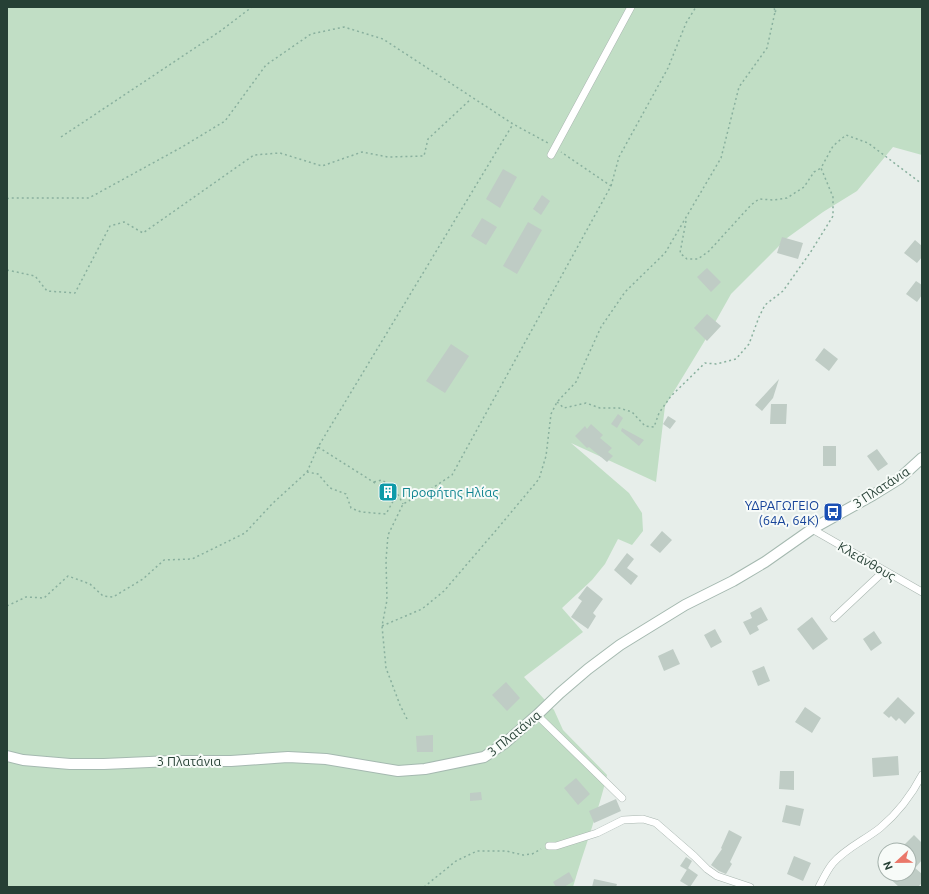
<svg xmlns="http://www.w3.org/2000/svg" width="929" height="894" viewBox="0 0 929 894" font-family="Ubuntu,sans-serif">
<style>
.green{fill:#c1dec5}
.building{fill:#bfccc5}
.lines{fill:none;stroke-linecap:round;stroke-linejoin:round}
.street-casing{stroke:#a9b6b0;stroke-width:8}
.secondary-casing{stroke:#a5b9b0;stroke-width:12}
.path{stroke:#89b09e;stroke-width:1.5;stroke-dasharray:2 3;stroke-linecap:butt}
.street{stroke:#fff;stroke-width:7}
.secondary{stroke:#fff;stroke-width:10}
.labels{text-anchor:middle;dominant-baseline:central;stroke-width:4;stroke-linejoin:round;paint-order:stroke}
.street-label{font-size:13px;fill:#264035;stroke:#f7fbf8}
.culture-label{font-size:13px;fill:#0d838f;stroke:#f7fbf8;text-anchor:start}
.transit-label{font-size:13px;fill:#164399;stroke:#f7fbf8;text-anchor:end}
</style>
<rect width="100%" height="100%" fill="#e7eeea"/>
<!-- green -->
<path class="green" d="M7 7H922V155L893 147 857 191 823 212 787 238 731 294 704 342 665 406 656 482 571 443 629 493 642 513 643 531 632 545 618 539 605 564 592 580 562 608 583 632 524 677 554 710 563 730 607 775C598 813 584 849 573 887H7Z"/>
<!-- building -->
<path class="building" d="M503 169 517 177 500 208 486 199Z
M542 195 550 201 541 215 533 209Z
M482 218 497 227 486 245 471 236Z
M528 222 542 230 517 274 503 266Z
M782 237 803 243 798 259 777 253Z
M915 240 922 246V257L917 263 904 253Z
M707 268 721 282 711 292 697 277Z
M916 281 922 285V295L917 302 906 294Z
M707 314 721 326 707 341 694 328Z
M451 344 469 356 445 393 426 381Z
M824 348 838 359 829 371 815 360Z
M779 379 773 398 762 411 755 405Z
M771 404H787L786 424H770Z
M618 414 623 418 617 428 611 424Z
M668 416 676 421 670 429 663 424Z
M591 424 603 435 600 438 612 448 608 452 613 456 607 462 589 447 587 448 575 436 585 426 587 429Z
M622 428 644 440 639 446 621 431Z
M823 446H836V466H823Z
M877 449 888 464 878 471 867 456Z
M382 483 394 490 390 496 378 489Z
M662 531 672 540 660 553 650 545Z
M627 553 634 559 627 568 638 576 631 585 614 570Z
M587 586 603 599 593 613 596 616 588 629 571 617 582 601 578 598Z
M761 607 768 620 757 626 759 630 750 635 743 622 752 618 750 613Z
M812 617 828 639 813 650 797 629Z
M715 629 722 642 711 648 704 635Z
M874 631 882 643 871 651 863 639Z
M673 649 680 664 664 671 658 656Z
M764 666 770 681 758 686 752 671Z
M506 682 520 698 507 711 492 695Z
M898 697 915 713 905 724 899 718 896 721 891 716 889 718 883 713Z
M805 707 821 718 812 733 795 722Z
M433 735V752H417L416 736Z
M898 756 899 775 873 777 872 758Z
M780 771H794V790L779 789Z
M576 778 590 794 578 805 564 788Z
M481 792 482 800 470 801V793Z
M616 799 621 811 594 823 589 811Z
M786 805 804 809 800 826 782 822Z
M729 830 742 837 730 862 732 864 726 874 719 871 711 865 722 849 721 848Z
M914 835 922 843V860L915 868 922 874V883L918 887H899L885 874H909V850H899Z
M794 856 811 863 803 881 787 874Z
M686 857 692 861 687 870 680 866Z
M688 868 698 875 690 887 680 881Z
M569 872 574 881 564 887H556L553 882Z
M594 879 617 884 616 887H592Z"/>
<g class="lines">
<defs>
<path id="street" d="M551 155 631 7
M812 529 922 592
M834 618 884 571
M537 715 622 798
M549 846H556L597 833 623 820 643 819 656 823 694 856 707 869 717 876 750 887
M819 887C823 879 827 870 833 863 846 848 865 840 880 828 898 813 911 796 922 775"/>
<path id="secondary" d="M7 756 23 760 70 764H104L172 761H231L288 757 326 759 398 771 425 769 484 757 505 743 537 715 560 693 588 669 620 645 685 605 733 581 765 562 812 529 873 495 899 479 922 458"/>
</defs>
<!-- street casing -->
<use href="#street" class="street-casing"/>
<!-- secondary casing -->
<use href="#secondary" class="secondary-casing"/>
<!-- path -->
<path class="path" d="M775 12 778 7
M61 137 219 32 252 7
M611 186 619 157 668 68 686 23 696 7
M7 199 9 198H89L182 147 225 121 266 65 311 34 344 27 383 39 513 124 548 143
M686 221 680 253 687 259H698L709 251 751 205 759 199 774 200 787 198 804 187 814 172 821 168
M7 270 35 276 47 291 75 293 110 226 124 222 143 233 254 155 280 153 322 166 362 152 388 157 424 156 428 139 471 99
M557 402 564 408 586 403 600 408H619L632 412 645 426 654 427 659 413 671 396 705 363 716 364 736 359 749 344 759 317 765 305 783 291 810 253 833 216V197L821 168 833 146 846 135 868 143 922 184
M307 472 318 447
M374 482 382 480 395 489 403 504
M375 483 318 447 513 124
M7 606 26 597 44 598 68 576 90 584 103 596 113 597 143 579 164 560 192 559 245 533 273 503 307 472 318 474 330 488 346 494 351 508 361 512 386 514 397 494
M382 626 422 609 444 591 498 528 539 479 546 456 551 414 557 402 576 382 601 327 625 292 665 253 721 158 739 87 767 48 775 12 774 7
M407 719 400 705 386 668 382 626 387 600 386 560 388 535 403 504 428 491 452 475 611 186 561 152
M424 887 456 861 477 851H506L523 855 532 854 541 849"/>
<!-- street -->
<use href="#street" class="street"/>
<!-- secondary -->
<use href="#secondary" class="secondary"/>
</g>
<!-- icons -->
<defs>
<symbol id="building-square" viewBox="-11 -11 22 22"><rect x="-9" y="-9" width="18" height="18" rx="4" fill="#0f9aa8" stroke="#f7fbf8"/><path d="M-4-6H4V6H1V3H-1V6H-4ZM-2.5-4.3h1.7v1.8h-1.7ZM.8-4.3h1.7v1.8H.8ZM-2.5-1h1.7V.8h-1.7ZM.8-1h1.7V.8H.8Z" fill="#fff"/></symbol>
<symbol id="bus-square" viewBox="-11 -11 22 22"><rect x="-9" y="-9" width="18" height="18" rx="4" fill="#1a4fb4" stroke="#f7fbf8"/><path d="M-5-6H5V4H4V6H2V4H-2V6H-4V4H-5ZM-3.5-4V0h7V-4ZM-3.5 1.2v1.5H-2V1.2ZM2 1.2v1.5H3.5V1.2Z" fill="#fff"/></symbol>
</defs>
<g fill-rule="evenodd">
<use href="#building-square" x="377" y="481" width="22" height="22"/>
<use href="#bus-square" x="822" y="501" width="22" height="22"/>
</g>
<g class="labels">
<!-- street labels -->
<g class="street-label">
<text transform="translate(881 487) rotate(-33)">3 Πλατάνια</text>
<text transform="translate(867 561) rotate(30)">Κλεάνθους</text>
<text transform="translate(514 733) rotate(-39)">3 Πλατάνια</text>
<text x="189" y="761">3 Πλατάνια</text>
</g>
<!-- culture labels -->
<g class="culture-label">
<text x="402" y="492">Προφήτης Ηλίας</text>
</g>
<!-- transit labels -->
<g class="transit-label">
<text x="819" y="505">ΥΔΡΑΓΩΓΕΙΟ<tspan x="819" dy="15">(64Α, 64Κ)</tspan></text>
</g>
</g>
<!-- border -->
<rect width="929" height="894" fill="none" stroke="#264035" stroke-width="16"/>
<!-- north arrow -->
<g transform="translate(897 862) rotate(248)"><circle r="19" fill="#f7fbf8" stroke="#a3b0aa"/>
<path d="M0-3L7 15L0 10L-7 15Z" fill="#ea7769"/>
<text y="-6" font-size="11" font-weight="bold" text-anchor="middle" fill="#264035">N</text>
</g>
</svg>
